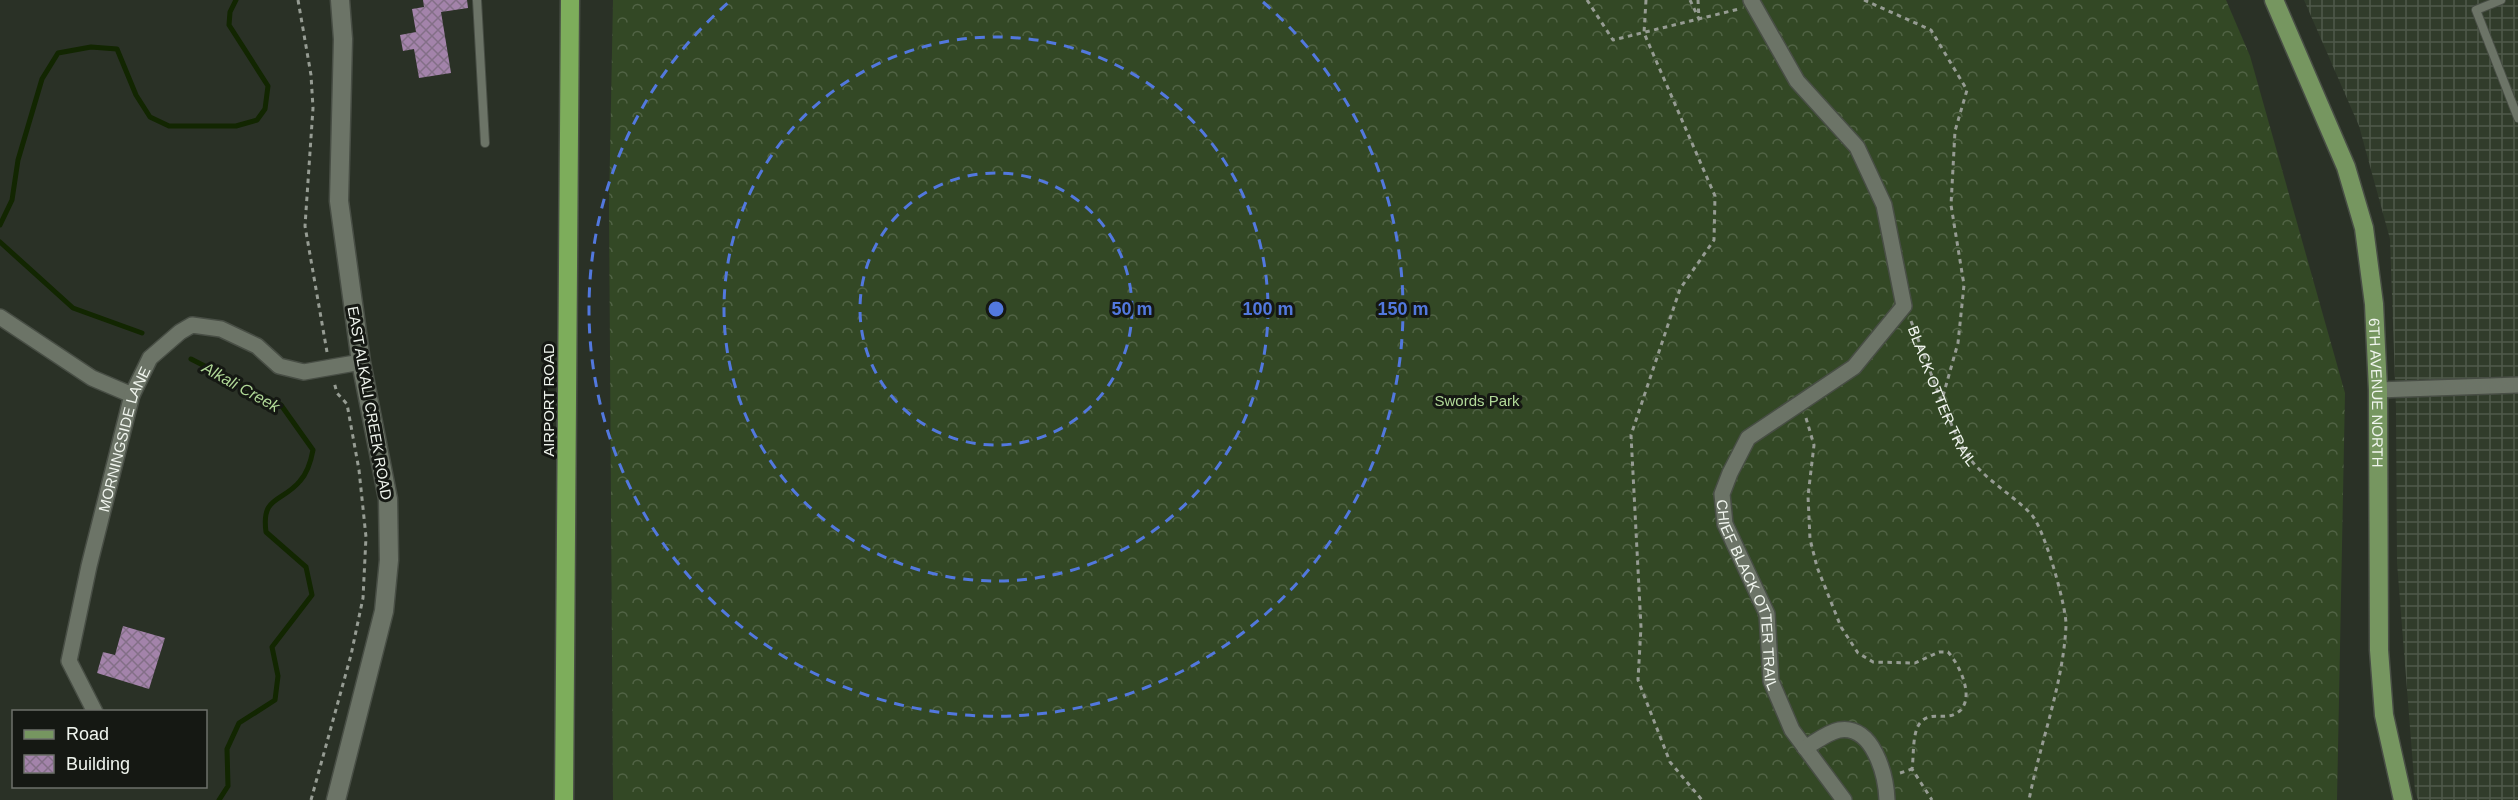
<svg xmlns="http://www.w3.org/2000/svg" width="2518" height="800" viewBox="0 0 2518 800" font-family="Helvetica,sans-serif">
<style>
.industrial{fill:url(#industrial-grid)}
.forest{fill:url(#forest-crowns)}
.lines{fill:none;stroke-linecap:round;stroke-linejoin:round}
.stream{stroke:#122601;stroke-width:5}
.building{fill:url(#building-cross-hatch)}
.lane-casing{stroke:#484e45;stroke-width:10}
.street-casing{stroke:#484e45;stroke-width:18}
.secondary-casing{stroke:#484e45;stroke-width:21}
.primary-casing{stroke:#484e45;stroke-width:21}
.highway-casing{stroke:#484e45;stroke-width:21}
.path{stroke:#969c93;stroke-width:3;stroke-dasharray:4.5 4.5;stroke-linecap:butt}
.lane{stroke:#6c7467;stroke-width:8}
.street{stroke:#6c7467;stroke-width:15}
.secondary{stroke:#6c7467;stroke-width:18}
.primary{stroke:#769660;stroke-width:18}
.highway{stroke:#7dad5b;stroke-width:18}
.ring{fill:none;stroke:#5278de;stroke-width:3;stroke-dasharray:10 8}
.labels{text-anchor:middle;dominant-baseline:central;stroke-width:6;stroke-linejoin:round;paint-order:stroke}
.street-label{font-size:15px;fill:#f0f5ee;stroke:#151813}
.park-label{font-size:15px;fill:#b2da99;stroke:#151813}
.water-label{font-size:16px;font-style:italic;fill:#b0d897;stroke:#151813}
.centre{fill:#5278de;stroke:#151813;stroke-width:3}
.ring-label{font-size:18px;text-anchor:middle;font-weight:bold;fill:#5278de;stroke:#151813;stroke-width:6;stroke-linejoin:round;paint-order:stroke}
</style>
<defs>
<pattern id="industrial-grid" width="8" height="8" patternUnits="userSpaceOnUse" patternTransform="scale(1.5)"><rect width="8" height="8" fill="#313c2b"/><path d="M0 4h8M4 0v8" fill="none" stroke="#4f594a"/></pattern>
<pattern id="forest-crowns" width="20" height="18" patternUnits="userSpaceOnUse" patternTransform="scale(1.5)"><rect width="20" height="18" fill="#334825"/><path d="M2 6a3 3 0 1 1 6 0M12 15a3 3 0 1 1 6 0" fill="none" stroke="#516345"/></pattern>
<pattern id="building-cross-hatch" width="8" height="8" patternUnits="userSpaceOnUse" patternTransform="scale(1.5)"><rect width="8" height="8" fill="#a383aa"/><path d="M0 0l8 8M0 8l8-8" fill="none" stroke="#836f87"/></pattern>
</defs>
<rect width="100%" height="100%" fill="#2a3126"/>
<!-- industrial -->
<path class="industrial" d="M2304 0H2518V800H2418L2415 791 2397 563 2396 409 2390 239 2359 126Z"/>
<!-- forest -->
<path class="forest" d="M613 0H2226L2250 56 2345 393 2337 800H613L609 206Z"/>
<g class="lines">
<!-- stream -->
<path class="stream" d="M0 225 12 200 18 160 42 79 58 53 91 47 117 49 136 95 150 117 169 126H236L257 120 265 109 268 86 229 25 230 12 236 0
M0 242 73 308 142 333
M191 359 281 405 313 450C311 461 308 472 300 481 282 503 261 495 266 532L306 567 312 595 272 647 278 676 275 700 239 723 227 749 228 786 219 800"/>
</g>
<!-- building -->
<path class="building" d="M423 0H467L468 8 441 12 451 73 419 78 414 49 403 51 400 35 416 32 412 9 424 7Z
M123 626 165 638 149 689 97 673 103 652 115 655Z"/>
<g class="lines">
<defs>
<path id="lane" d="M477 0 485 143
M2501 0 2476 10 2518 118"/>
<g id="street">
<path id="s2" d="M1751 0 1797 81 1857 147 1884 205 1904 306 1854 367 1748 438 1730 473 1722 494 1725 524 1767 614 1771 681 1792 730 1844 800"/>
<path d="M0 317 92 378 132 395"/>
<path d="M2378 390 2518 385"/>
<path id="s3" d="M95 712 69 661 89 566 132 395 150 358 180 332 192 325 221 329 257 346 279 366 304 372 361 362"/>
<path d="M1805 748C1814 743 1828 732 1839 730 1873 724 1886 775 1887 800"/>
</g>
<path id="secondary" d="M336 800 384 611 389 560 388 499 361 362 339 201 343 39 340 0"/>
<g id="primary">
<path id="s4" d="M2274 0 2346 167 2364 228 2374 304 2378 390 2379 650 2384 715 2403 800"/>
</g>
<path id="highway" d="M564 800 570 0"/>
</defs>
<!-- lane casing -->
<use href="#lane" class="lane-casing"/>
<!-- street casing -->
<use href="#street" class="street-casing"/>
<!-- secondary casing -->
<use href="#secondary" class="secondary-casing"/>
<!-- primary casing -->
<use href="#primary" class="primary-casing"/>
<!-- highway casing -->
<use href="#highway" class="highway-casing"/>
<!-- path -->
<g class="path">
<path d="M298 0 311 75 313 108 305 226 327 352"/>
<path d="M1587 0 1613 40 1739 9"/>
<path d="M1646 0 1644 33 1715 196 1714 240 1680 289 1631 435 1641 627 1638 680 1670 762 1702 800"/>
<path d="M1690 0 1699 19 1698 0"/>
<path d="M1864 0 1931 30 1967 90 1955 131 1951 205 1964 285 1958 343 1943 396"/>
<path id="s1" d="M1911 321C1927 361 1943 411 1963 448 1978 476 2010 492 2031 514 2044 527 2067 608 2066 626 2063 685 2040 743 2029 800"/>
<path d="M1806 418 1814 445 1808 496 1810 539 1817 567 1841 627 1858 653 1873 662 1915 663 1939 652H1948C1960 665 1978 703 1955 714 1943 720 1930 711 1920 723 1912 733 1914 756 1912 769L1932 800"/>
<path d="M1900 773 1912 769"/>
<path d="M311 800 351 655 363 598 366 537 359 470 347 404 337 393 334 382"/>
</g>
<!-- lane -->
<use href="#lane" class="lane"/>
<!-- street -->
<use href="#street" class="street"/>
<!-- secondary -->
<use href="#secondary" class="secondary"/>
<!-- primary -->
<use href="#primary" class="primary"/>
<!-- highway -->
<use href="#highway" class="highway"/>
</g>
<!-- distance rings -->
<g class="ring">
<circle cx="996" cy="309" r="136"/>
<circle cx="996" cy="309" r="272"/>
<path d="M1263 2A407 407 0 1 1 729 2"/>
</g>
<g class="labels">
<!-- street labels -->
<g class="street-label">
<text stroke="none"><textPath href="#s4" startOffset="411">6TH AVENUE NORTH</textPath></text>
<text stroke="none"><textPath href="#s1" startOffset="81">BLACK OTTER TRAIL</textPath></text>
<text transform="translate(548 400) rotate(-90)">AIRPORT ROAD</text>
<text transform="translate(370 403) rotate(80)">EAST ALKALI CREEK ROAD</text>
<text stroke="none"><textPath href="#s3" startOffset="286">MORNINGSIDE LANE</textPath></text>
<text stroke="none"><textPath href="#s2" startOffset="723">CHIEF BLACK OTTER TRAIL</textPath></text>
</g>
<!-- park labels -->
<g class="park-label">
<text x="1477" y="400">Swords Park</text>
</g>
<!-- water labels -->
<g class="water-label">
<text transform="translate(241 387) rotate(29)">Alkali Creek</text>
</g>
</g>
<circle cx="996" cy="309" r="9" class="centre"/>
<g class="ring-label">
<text x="1132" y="315">50 m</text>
<text x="1268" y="315">100 m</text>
<text x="1403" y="315">150 m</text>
</g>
<!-- legend -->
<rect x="12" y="710" width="195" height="78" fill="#151813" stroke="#6d706b" stroke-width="1.5"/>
<rect x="24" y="730" width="30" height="9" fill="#769660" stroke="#6d706b" stroke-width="1.5"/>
<text x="66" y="740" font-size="18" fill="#f0f5ee">Road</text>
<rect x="24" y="755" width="30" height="18" fill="url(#building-cross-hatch)" stroke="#6d706b" stroke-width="1.5"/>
<text x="66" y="770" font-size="18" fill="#f0f5ee">Building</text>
</svg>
